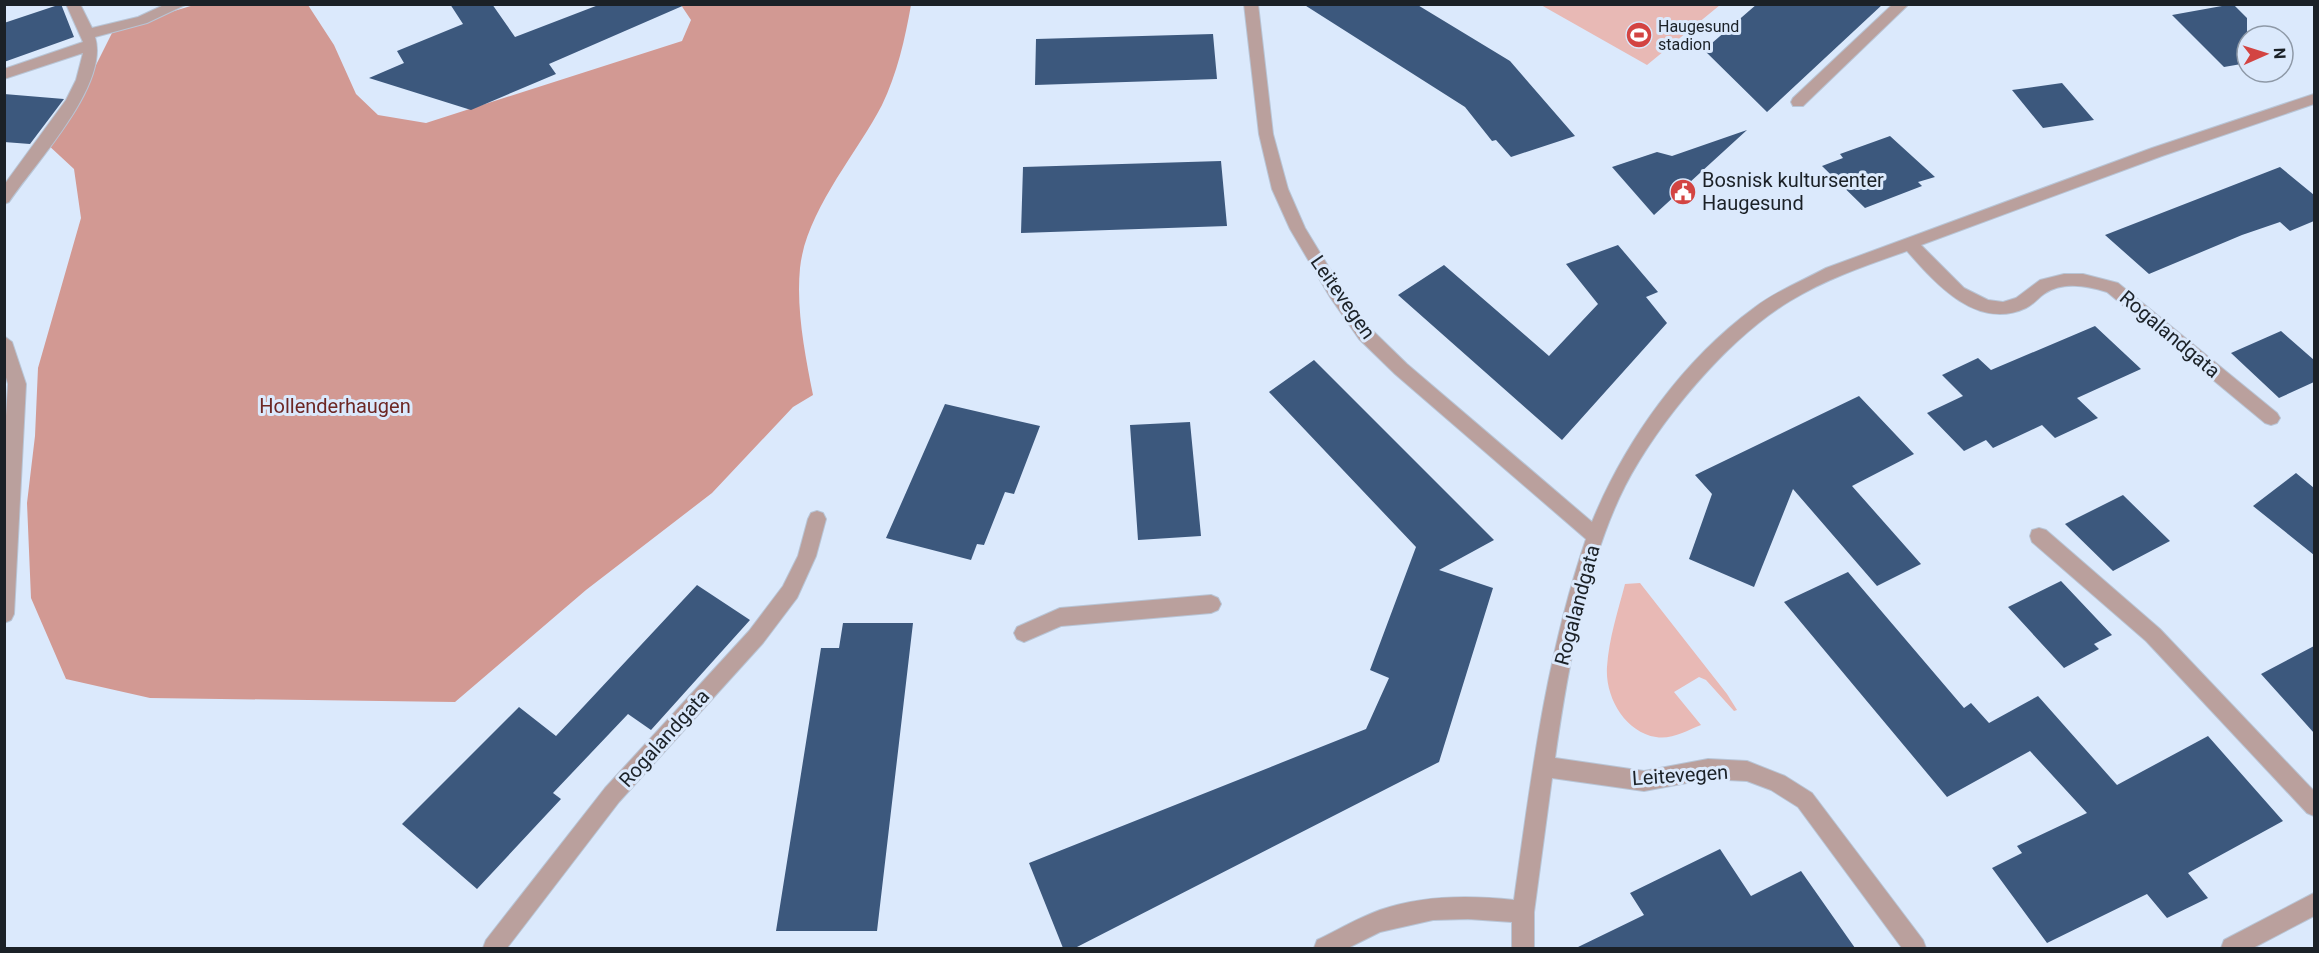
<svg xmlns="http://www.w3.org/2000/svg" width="2319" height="953" viewBox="0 0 2319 953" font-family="Roboto,sans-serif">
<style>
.green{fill:#e8b9b5}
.forest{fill:#d29993}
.building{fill:#3c587d}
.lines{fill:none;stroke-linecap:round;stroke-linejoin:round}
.minor-casing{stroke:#b8c5d6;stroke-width:2}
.minor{fill:#baa09d;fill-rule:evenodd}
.labels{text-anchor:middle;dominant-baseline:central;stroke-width:6;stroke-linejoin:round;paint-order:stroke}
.far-poi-label{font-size:16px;fill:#1b2127;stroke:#dbe9fc;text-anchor:start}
.poi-label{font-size:20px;fill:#1b2127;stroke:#dbe9fc;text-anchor:start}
.street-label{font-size:20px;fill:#1b2127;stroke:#dbe9fc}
.park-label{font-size:20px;fill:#6d2724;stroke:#dbe9fc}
</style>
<rect width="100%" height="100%" fill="#dbe9fc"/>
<!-- green -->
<path class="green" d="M1541 5H1720L1647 65Z
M1640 583 1727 694 1737 710 1734 711 1706 680 1699 677 1674 692 1701 725C1688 730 1671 740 1656 737 1625 732 1605 697 1607 667 1609 638 1618 611 1625 584Z"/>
<!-- forest -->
<path class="forest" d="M194 5H308L334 45 356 94 378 115 426 123 682 41 691 20 681 5H911C905 39 897 74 882 105 856 155 806 211 800 268 796 310 805 354 813 395L793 407 712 493 586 590 455 702 150 698 66 679 31 598 27 503 35 436 38 368 81 218 74 169 46 143 81 95 114 29Z"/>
<!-- building -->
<path class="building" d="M61 4 74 37 4 62V23Z
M450 4H492L515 37 601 4H687L549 64 556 74 471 110 369 78 404 63 397 51 463 24Z
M1303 4H1416L1510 61 1575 136 1511 157 1496 140 1492 141 1465 107Z
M1757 4H1883L1767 112 1704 50Z
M2233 4 2247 18V63L2224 67 2172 15Z
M1213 34 1217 79 1035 85 1036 39Z
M2062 83 2094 120 2043 128 2012 90Z
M4 94 64 99 30 144 4 142Z
M1747 130 1654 215 1612 167 1657 152 1672 156Z
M1890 136 1935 177 1918 182 1922 186 1865 208 1822 166 1843 158 1840 154Z
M1221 161 1227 226 1021 233 1023 167Z
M2280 167 2314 195V221L2290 231 2280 222 2242 235 2149 274 2105 235Z
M1618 245 1658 292 1646 297 1667 323 1562 440 1398 295 1444 265 1549 356 1598 304 1566 264Z
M2095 326 2141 369 2077 398 2098 418 2055 438 2042 425 1993 448 1986 440 1964 451 1927 413 1963 396 1942 375 1978 358 1991 370Z
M2281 331 2314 360V382L2279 398 2231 353Z
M1314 360 1494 540 1439 570 1493 588 1439 762 1075 948H1063L1029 863 1366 729 1389 678 1370 670 1416 547 1269 392Z
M1859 396 1914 454 1852 486 1921 564 1877 586 1793 489 1754 587 1689 559 1712 494 1695 475Z
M945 404 1040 426 1014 494 1005 492 984 545 977 544 971 560 886 538Z
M1190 422 1201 536 1138 540 1130 425Z
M2296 473 2314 488V555L2253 506Z
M2123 495 2170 541 2113 571 2065 524Z
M1848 572 1964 708 1971 703 1989 723 2038 696 2117 785 2208 736 2283 821 2188 873 2208 898 2167 918 2147 894 2047 943 1992 868 2022 853 2017 846 2087 813 2030 751 1947 797 1784 602Z
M2061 581 2112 635 2094 644 2099 649 2064 668 2008 607Z
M697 585 750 620 651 730 628 714 553 793 561 799 477 889 402 824 519 707 556 736Z
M843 623H913L877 931H776L821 648H839Z
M2314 646V733L2261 674Z
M1720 849 1751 896 1801 871 1855 948H1576L1644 915 1630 893Z"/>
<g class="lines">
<defs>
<path id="minor" d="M66 4H80L92 28 138 17 166 4H187L147 23 95 37C110 85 35 163 9 202L4 204V185L66 100 76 80 83 53 4 79V69L83 42Z
M1244 4H1258L1273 134 1288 189 1305 228 1342 289 1371 329 1407 364 1592 522C1625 441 1683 360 1754 308 1776 291 1802 281 1826 268L2152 148 2314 94V104L2162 156 1921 245 1964 288 1988 300 2003 302 2016 298 2040 280 2064 274H2083L2118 283 2277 413 2280 418 2277 423 2271 425 2265 423 2107 292C2086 286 2063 281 2044 294 2038 298 2033 305 2026 308 1977 331 1936 284 1907 251 1867 265 1826 279 1790 301 1727 339 1659 421 1625 486 1586 563 1567 673 1555 758L1644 771 1708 759 1747 761 1785 776 1812 793 1923 940 1926 948H1902L1798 807 1771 790 1747 781 1708 779 1644 791 1552 778 1534 912V948H1512V922L1468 919 1433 920 1380 932 1348 948H1314L1317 940C1338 930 1358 918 1380 910 1423 895 1469 895 1514 900 1531 778 1546 656 1586 539L1395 374 1359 339 1330 297 1290 229 1272 189 1259 134Z
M1893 4H1909L1803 106H1793L1791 102 1793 98Z
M4 336 12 342 26 384 14 614 11 620 4 623V448L8 384 4 371Z
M817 511 823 513 826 519 816 556 797 598 763 643 619 802 507 948H483L486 940 605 788 749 631 783 586 798 556 808 519 811 513Z
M2039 528 2046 530 2160 629 2314 791V816L2307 813 2146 641 2032 542 2030 536 2032 530Z
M1211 595 1218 598 1221 604 1218 610 1211 613 1061 626 1024 642 1017 639 1014 633 1017 627 1060 608Z
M2314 893V916L2253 948H2221L2224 940Z"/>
</defs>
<!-- minor casing -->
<use href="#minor" class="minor-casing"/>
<!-- minor -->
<use href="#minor" class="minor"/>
</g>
<!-- icons -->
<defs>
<symbol id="stadium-disc" viewBox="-11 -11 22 22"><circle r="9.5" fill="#d34442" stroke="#dbe9fc"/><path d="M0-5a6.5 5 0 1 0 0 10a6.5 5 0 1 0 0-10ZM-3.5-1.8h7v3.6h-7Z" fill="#fff"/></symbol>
<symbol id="civic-disc" viewBox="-11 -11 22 22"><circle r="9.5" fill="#d34442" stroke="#dbe9fc"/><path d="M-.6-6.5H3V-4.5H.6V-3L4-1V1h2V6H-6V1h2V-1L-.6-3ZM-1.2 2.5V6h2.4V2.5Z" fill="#fff"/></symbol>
</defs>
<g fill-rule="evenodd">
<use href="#stadium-disc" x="1624" y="20" width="30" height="30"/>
<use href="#civic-disc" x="1668" y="177" width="30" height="30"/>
</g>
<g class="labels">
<!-- far-poi labels -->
<g class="far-poi-label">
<text x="1658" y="26">Haugesund<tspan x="1658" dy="18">stadion</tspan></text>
</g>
<!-- poi labels -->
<g class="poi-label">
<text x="1702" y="180">Bosnisk kultursenter<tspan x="1702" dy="23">Haugesund</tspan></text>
</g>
<!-- street labels -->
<g class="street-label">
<text transform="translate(1343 297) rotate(55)">Leitevegen</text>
<text transform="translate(2170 334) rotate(40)">Rogalandgata</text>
<text transform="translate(1577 605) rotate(-75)">Rogalandgata</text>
<text transform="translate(664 738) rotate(-48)">Rogalandgata</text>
<text transform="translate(1680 775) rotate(-4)">Leitevegen</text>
</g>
<!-- park labels -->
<g class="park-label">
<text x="335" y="406">Hollenderhaugen</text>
</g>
</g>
<!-- border -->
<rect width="2319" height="953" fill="none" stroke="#1b2127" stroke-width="12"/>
<!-- north arrow -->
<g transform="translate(2265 54) rotate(87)"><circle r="28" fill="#dbe9fc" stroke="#8e99a7" stroke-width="1.5"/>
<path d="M0-4.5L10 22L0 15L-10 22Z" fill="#d34442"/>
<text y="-9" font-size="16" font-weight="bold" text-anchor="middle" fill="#1b2127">N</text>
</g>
</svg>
